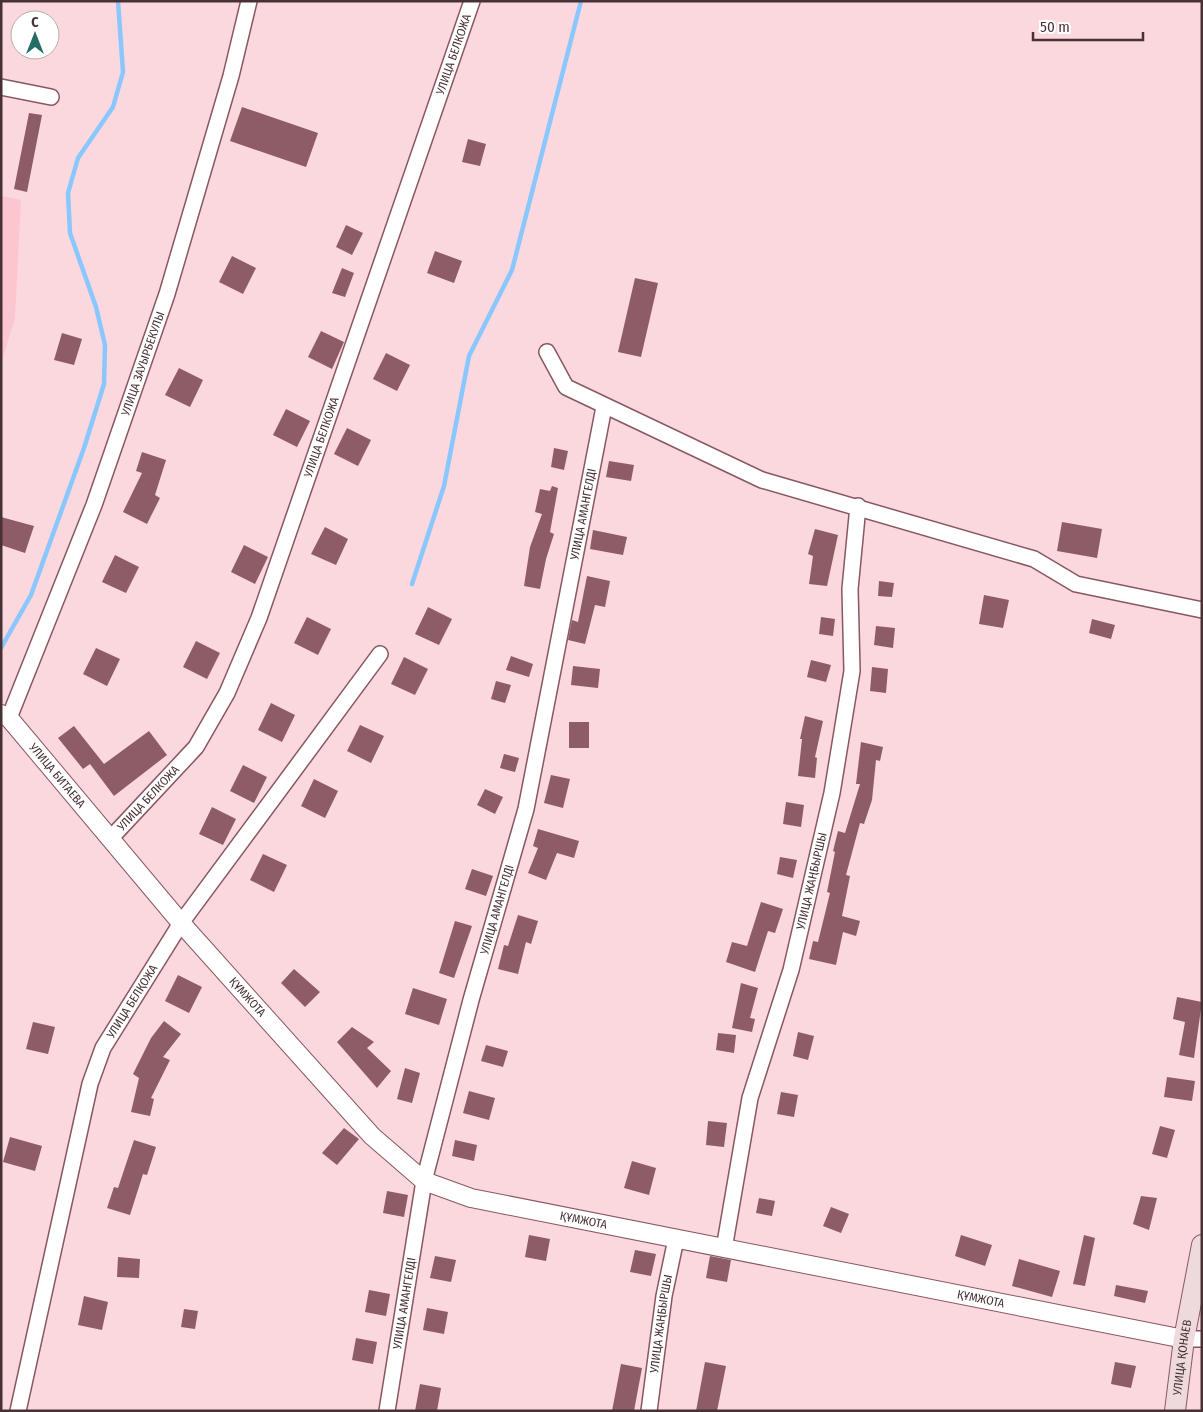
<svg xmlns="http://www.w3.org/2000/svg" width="1203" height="1412" viewBox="0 0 1203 1412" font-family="'Fira Sans Condensed',sans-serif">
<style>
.built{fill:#fcc6d0}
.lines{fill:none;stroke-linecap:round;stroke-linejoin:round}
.stream{stroke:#8ac7fe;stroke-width:4.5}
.building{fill:#8e5c66}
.minor-casing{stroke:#895761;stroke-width:18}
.tertiary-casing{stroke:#895761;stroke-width:20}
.secondary-casing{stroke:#895761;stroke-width:22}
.minor{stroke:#fff;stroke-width:15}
.tertiary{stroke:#fff;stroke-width:18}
.secondary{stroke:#eed9dd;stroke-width:20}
.labels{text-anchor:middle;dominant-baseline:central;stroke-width:5;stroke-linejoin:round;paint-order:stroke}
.street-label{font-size:12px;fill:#483135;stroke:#fff}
</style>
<rect width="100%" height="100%" fill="#fbd8de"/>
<!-- built -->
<path class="built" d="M1 196 21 200 15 318 1 364Z"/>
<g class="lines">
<!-- stream -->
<path class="stream" d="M412 584 444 486 469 356 512 270 581 1
M1 648 31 595 84 448 104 384 105 345 96 307 70 233 68 193 78 158 113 107 123 72 118 1"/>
</g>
<!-- building -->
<path class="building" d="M242 107 318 133 306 167 230 141Z
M29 113 42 115 27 192 14 189Z
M468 139 486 144 480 166 462 162Z
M346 225 363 233 352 255 336 247Z
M435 251 462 261 454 283 427 273Z
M232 256 256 268 243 294 219 282Z
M342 268 354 273 345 297 332 293Z
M635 278 658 283 641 357 618 352Z
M321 331 344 342 332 369 308 357Z
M62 333 82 339 74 365 54 360Z
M386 353 410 365 397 391 373 379Z
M179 368 203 380 190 407 165 395Z
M286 409 310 421 297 447 273 435Z
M347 428 371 440 358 466 334 454Z
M554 448 568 451 564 470 551 467Z
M142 452 166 460 155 495 160 498 147 524 123 512 142 473 136 471Z
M609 461 634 465 631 481 606 477Z
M552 486 558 488 550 532 554 534 546 559 540 589 524 586 530 547 542 514 535 512 540 489 550 491Z
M1 517 34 526 25 553 1 545Z
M1062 522 1102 529 1097 558 1057 551Z
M325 527 348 539 336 565 311 554Z
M815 529 838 535 827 586 809 584 813 556 808 554Z
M593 530 627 537 623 555 590 549Z
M244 545 268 557 255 584 231 572Z
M115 555 139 567 126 593 102 582Z
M587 576 610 581 605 607 595 605 585 644 568 640 572 620 578 622Z
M879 581 894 583 892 597 878 596Z
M984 595 1009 600 1003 628 979 624Z
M428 607 452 619 439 645 415 634Z
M307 617 331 629 318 655 294 643Z
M821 617 835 619 833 636 819 634Z
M1092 619 1115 625 1111 639 1089 633Z
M876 626 895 628 893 648 874 645Z
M196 641 220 653 207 679 183 667Z
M96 648 120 659 107 686 83 674Z
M511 656 533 664 529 677 506 670Z
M404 657 428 669 415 695 391 684Z
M811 660 831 665 826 682 807 677Z
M573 666 600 669 598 688 571 685Z
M872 667 888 669 886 693 870 691Z
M496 681 511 685 505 703 491 699Z
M271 703 295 715 282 742 258 730Z
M805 716 823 721 815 757 817 758 815 778 798 776 802 739H800Z
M569 722H589V748H569Z
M360 725 384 736 371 763 347 751Z
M74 726 104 764 149 731 167 755 114 796 90 764 83 769 58 738Z
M861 742 883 747 880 761 876 760 872 800 864 824 860 823 846 875 850 876 842 916 860 921 856 936 843 932 836 965 809 959 813 941 818 942 830 893 827 892 835 852 833 851 838 831 845 833 860 784H856Z
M504 754 519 758 515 772 500 768Z
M243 765 267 777 254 803 230 791Z
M551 775 570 779 563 808 544 803Z
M314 779 338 791 325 818 301 806Z
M485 789 503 797 495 814 477 805Z
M786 802 804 805 801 827 783 824Z
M212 807 236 819 223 845 199 834Z
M538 829 579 841 574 858 557 853 546 880 528 873 538 848 533 846Z
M263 854 287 865 274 892 250 880Z
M780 857 797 860 793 878 777 874Z
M472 869 493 876 486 896 465 889Z
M761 902 783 909 775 933 768 931 755 972 726 962 732 942 747 946Z
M518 915 538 921 531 944 526 942 518 974 498 969 504 945 508 946Z
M455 921 472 926 454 978 439 973Z
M294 969 320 992 305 1007 281 983Z
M178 975 202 987 189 1013 165 1001Z
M741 983 758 988 750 1018 755 1019 752 1032 732 1028Z
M413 988 447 999 439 1025 405 1014Z
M1177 997 1202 1002 1194 1058 1179 1055 1185 1022 1173 1019Z
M164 1021 181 1034 163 1057 170 1060 151 1098 154 1099 150 1116 131 1112 139 1078 133 1074 151 1038Z
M33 1022 55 1027 48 1054 26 1049Z
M352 1027 374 1042 367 1048 391 1071 377 1088 337 1042Z
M798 1032 814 1036 808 1060 793 1056Z
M718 1033 736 1035 734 1053 716 1050Z
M486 1045 508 1051 503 1067 481 1061Z
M405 1068 420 1073 412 1103 397 1099Z
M1167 1077 1195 1081 1192 1101 1164 1097Z
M469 1091 495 1098 489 1120 463 1113Z
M781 1092 798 1095 794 1117 777 1114Z
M708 1121 727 1123 724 1147 706 1145Z
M1160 1126 1175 1130 1167 1158 1152 1154Z
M344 1128 359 1139 337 1165 322 1153Z
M10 1137 42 1146 35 1171 3 1162Z
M134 1140 156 1147 147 1175 143 1174 130 1215 107 1208 114 1187 118 1188Z
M455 1140 477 1145 474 1161 452 1156Z
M632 1161 656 1168 649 1195 624 1188Z
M387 1191 408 1195 404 1217 383 1213Z
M1141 1196 1157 1198 1149 1230 1133 1224Z
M759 1198 775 1201 772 1216 756 1213Z
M831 1207 849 1214 841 1233 823 1226Z
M529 1235 550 1239 546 1261 525 1257Z
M961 1235 992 1245 985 1266 955 1256Z
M1084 1235 1095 1238 1085 1286 1073 1284Z
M635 1250 656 1254 651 1276 630 1272Z
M435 1256 456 1260 451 1282 430 1278Z
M710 1256 731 1260 727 1282 706 1278Z
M118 1257 140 1259 139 1278 117 1277Z
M1019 1259 1060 1271 1052 1297 1012 1286Z
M1116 1285 1148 1291 1145 1303 1114 1296Z
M369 1290 390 1294 386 1316 365 1312Z
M84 1296 108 1302 102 1330 78 1325Z
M427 1308 448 1312 444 1334 423 1330Z
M184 1309 198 1311 195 1329 181 1327Z
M356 1338 377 1342 373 1364 352 1360Z
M705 1362 726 1366 717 1411H696Z
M1115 1362 1136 1366 1131 1388 1111 1384Z
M621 1364 642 1368 634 1411H612Z
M420 1384 441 1388 437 1411H415Z"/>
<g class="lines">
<defs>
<g id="minor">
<path d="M1 87 51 97"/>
<path d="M547 352 566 387 762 480 1034 559 1076 584 1202 610"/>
<path id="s1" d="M9 718 94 505 167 294 231 76 249 1"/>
<path id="s2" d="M110 839 196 747 227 693 259 618 472 1"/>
<path id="s3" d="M724 1249 750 1098 791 970 832 793 852 671 850 589 858 506"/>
<path d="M1184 1339H1202"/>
<path id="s4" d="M18 1411 90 1084 103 1048 181 923 380 654"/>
<path id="s5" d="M387 1411 424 1181 471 1000 526 809 604 407"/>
<path id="s6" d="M649 1411 664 1296 676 1239"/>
</g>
<g id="tertiary">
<path id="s7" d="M1 714 9 718 181 923 372 1136 424 1181 471 1198 1184 1339"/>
</g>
<g id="secondary">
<path id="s8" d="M1175 1411 1184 1339 1202 1245"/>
</g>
</defs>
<!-- minor casing -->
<use href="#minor" class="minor-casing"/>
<!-- tertiary casing -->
<use href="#tertiary" class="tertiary-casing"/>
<!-- secondary casing -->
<use href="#secondary" class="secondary-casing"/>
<!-- minor -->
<use href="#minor" class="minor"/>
<!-- tertiary -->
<use href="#tertiary" class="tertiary"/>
<!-- secondary -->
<use href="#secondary" class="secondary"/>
</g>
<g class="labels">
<!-- street labels -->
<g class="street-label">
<text stroke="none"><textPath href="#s2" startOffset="866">УЛИЦА БЕЛКОЖА</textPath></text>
<text stroke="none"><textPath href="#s1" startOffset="379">УЛИЦА ЗАУЫРБЕКУЛЫ</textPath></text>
<text stroke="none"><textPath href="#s2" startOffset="461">УЛИЦА БЕЛКОЖА</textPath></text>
<text stroke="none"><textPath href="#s5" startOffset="919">УЛИЦА АМАНГЕЛДІ</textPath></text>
<text stroke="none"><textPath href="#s7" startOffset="84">УЛИЦА БИТАЕВА</textPath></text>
<text stroke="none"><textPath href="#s2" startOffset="56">УЛИЦА БЕЛКОЖА</textPath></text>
<text stroke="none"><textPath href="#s3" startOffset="379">УЛИЦА ЖАҢБЫРШЫ</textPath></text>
<text stroke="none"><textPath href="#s5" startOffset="514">УЛИЦА АМАНГЕЛДІ</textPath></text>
<text stroke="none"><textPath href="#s7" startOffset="376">ҚҰМЖОТА</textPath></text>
<text stroke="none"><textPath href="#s4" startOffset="428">УЛИЦА БЕЛҚОЖА</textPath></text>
<text stroke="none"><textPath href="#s7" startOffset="796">ҚҰМЖОТА</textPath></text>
<text stroke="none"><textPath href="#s7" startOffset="1201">ҚҰМЖОТА</textPath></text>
<text stroke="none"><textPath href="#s5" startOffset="109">УЛИЦА АМАНГЕЛДІ</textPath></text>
<text stroke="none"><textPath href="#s6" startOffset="88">УЛИЦА ЖАҢБЫРШЫ</textPath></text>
<text stroke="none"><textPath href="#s8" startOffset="54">УЛИЦА ҚОНАЕВ</textPath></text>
</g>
</g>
<!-- border -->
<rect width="1203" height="1412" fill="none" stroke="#483135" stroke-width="5"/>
<!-- north arrow -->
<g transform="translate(35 35)"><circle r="24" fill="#ffffff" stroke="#b6adae"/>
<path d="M0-4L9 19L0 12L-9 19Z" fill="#246d66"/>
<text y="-8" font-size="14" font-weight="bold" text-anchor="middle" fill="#483135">С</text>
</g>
<!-- scale -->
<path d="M1033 32v8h110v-8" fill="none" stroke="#483135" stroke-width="2.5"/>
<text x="1040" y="32" font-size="15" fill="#483135" stroke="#ffffff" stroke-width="4" paint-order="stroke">50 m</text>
</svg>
